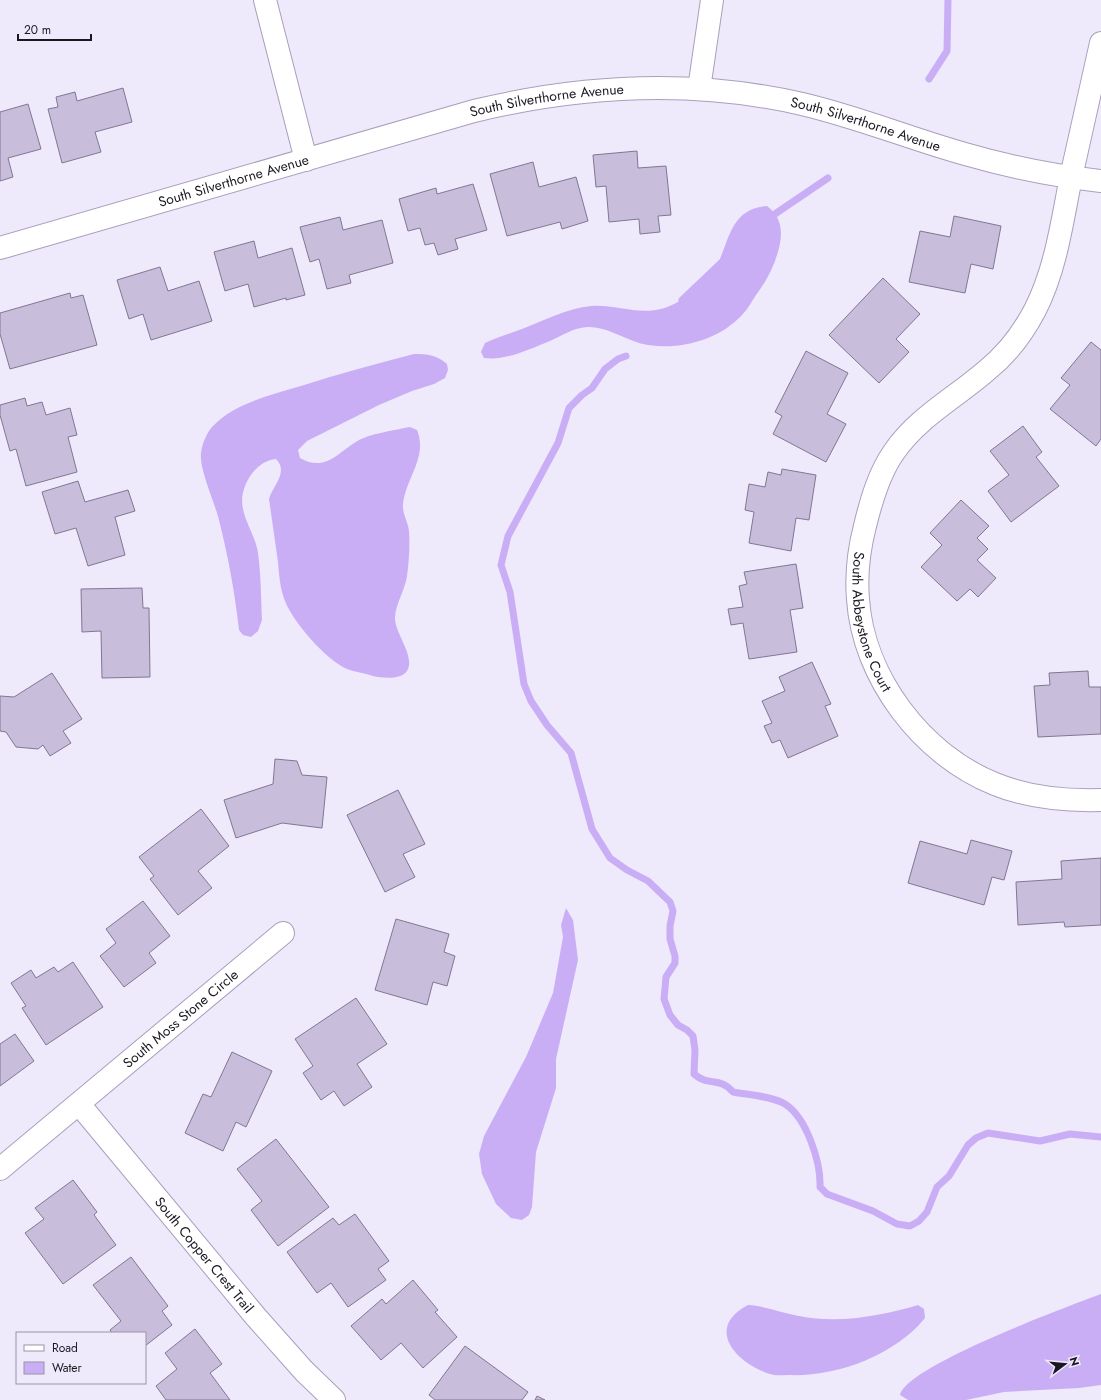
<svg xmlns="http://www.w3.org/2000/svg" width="1101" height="1400" viewBox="0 0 1101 1400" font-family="Jost,sans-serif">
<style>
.water{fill:#c9aef6}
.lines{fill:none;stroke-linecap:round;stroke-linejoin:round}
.stream{stroke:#c9aef6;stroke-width:7}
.building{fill:#c8bedc;stroke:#807792}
.minor-casing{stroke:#a99fbb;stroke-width:24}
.minor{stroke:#fff;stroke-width:22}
.labels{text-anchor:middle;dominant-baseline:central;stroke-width:3.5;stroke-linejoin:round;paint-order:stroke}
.street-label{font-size:14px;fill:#1b1721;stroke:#efe9fc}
</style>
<rect width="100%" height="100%" fill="#efe9fc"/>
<!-- water -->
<path class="water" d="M767 206C784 219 783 236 777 255 773 269 765 283 756 295 752 301 748 309 742 315 719 340 681 350 648 345 628 342 608 326 587 327 573 328 563 335 550 341 530 349 506 361 484 358L481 352 485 343C497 337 509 334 522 329 543 321 568 308 591 306 619 304 645 319 674 304 685 299 708 281 714 271 730 244 728 209 767 206Z
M414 354C428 354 437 355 447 364L448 370 445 378 434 384 412 391 379 405 307 441 298 450 300 458C326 473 339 451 359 440 370 434 391 431 404 428L410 427 417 430C428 457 406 478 403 504 402 513 408 522 409 531 410 545 409 562 407 576 405 590 396 603 395 617 394 633 416 656 407 671 401 680 382 678 373 676 364 673 355 672 347 669 326 660 293 622 285 601 280 589 279 574 278 562 275 541 272 520 269 499 273 485 289 472 276 459 254 461 238 489 243 509 246 524 256 538 258 553 261 575 261 598 262 620L258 631 251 637 243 635 239 630C235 593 228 556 219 520 215 503 199 469 201 453 202 444 207 432 213 426 235 403 271 395 301 386 338 374 376 364 414 354Z
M566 908 573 920 578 960 556 1059V1088L536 1152 532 1207 529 1215 522 1220 511 1218 496 1204 482 1174 479 1154 484 1136 526 1057 553 993 563 937 561 925Z
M1101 1294V1385L1079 1388 1004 1392 966 1400H908L900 1395C906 1366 1069 1306 1101 1294Z
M748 1305C766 1306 782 1313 799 1316 838 1324 881 1316 918 1305L924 1309 925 1318C894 1356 836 1377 788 1375 782 1375 775 1376 770 1374 736 1363 704 1328 748 1305Z"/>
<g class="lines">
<!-- stream -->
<path class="stream" d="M929 79 947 51 948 0
M769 218 828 178
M682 300 722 262
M626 356 618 359 605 369 592 388 582 395 569 408 558 443 508 536 501 565 510 592 524 684 531 701 547 725 571 753 592 829 610 858 627 870 648 881 670 902 673 911 670 926V939L675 956V963L666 977 664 999 670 1015 678 1025 687 1030 693 1036 695 1050 694 1074C709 1087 719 1076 733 1092 749 1095 771 1096 785 1104 807 1118 821 1163 820 1187L827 1194 873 1211 897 1224 910 1226 919 1221 927 1212 937 1187 949 1176 968 1145 976 1138 988 1133 1040 1141 1070 1134 1101 1137"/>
</g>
<!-- building -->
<path class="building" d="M123 88 132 122 95 132 101 152 62 163 48 109 58 107 56 97 75 92 77 101Z
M28 104 41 149 8 158 13 177 0 181V112Z
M637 151 638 168 666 166 671 215 658 216 660 232 640 234 639 219 609 222 606 186 596 187 593 155Z
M533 162 539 187 576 177 588 221 562 229 560 222 507 236 490 174Z
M473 184 487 230 455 239 458 249 438 255 434 243 425 245 420 228 408 231 399 199 436 188 437 194Z
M954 216 1001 226 993 269 971 264 965 293 909 282 920 231 950 237Z
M340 217 343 230 382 220 393 263 349 275 351 283 327 289 319 259 310 262 300 227Z
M254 241 258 258 292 248 305 295 286 300V298L254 307 248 284 225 291 214 252Z
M160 267 168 291 199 281 212 321 151 340 143 314 129 319 117 280Z
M883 278 920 314 896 339 909 352 879 383 829 335Z
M70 293 71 298 83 295 97 345 10 369 0 334V313Z
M1091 342 1101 350V439L1096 446 1050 409 1070 385 1061 378Z
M806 351 848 373 827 414 846 424 826 462 773 434 782 416 775 412Z
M25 398 27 406 42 402 46 415 70 408 77 435 68 437 77 472 26 486 16 449 10 451 0 415V405Z
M1023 426 1042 452 1036 457 1059 486 1011 522 988 491 1009 475 990 451Z
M782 469 816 475 809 520 796 518 791 551 749 543 754 512 745 510 749 484 765 487 768 472 781 475Z
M78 481 85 502 128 490 135 511 115 517 125 555 88 566 76 528 55 534 42 492Z
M961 500 989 526 977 538 988 549 977 560 996 578 978 597 970 589 957 601 921 567 942 545 930 533Z
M796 564 803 608 790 610 797 652 749 659 743 623 731 625 728 609 743 607 739 586 747 584 744 572Z
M142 588 143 608H149L150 677 102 678 101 631 82 632 81 589Z
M812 662 831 704 825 706 838 736 788 758 780 740 772 743 764 726 772 723 762 701 785 691 779 677Z
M1088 671 1089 687H1101V734L1038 737 1034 686 1050 685 1049 673Z
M52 673 82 719 63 731 71 743 50 756 43 745 38 749 16 747 6 732 0 731V696L14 697Z
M275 759 297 761 302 775 327 777 322 828 282 823 236 838 224 800 273 784Z
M398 790 425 844 403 854 415 877 385 892 347 815Z
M201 809 229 846 198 871 212 888 178 915 150 879 154 876 139 857Z
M971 840 1012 851 1004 880 992 877 984 905 908 883 920 841 967 854Z
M1101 858V925L1065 927 1064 922 1018 925 1016 882 1062 879 1061 861Z
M143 901 170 936 149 953 156 963 124 987 100 956 116 943 106 929Z
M396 919 449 934 444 952 455 956 447 986 433 982 427 1005 375 990Z
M73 962 103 1007 46 1045 22 1008 26 1006 11 983 31 970 36 978 54 967 58 972Z
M356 998 387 1044 357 1064 372 1087 344 1106 334 1091 321 1100 303 1073 313 1066 295 1039Z
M15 1034 34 1061 0 1086V1044Z
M232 1052 272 1071 246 1127 236 1122 223 1151 185 1133 203 1094 211 1097Z
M276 1139 329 1207 278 1246 251 1210 262 1201 237 1169Z
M73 1180 97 1212 94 1215 116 1245 63 1284 25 1233 44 1219 35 1208Z
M355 1214 389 1261 378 1269 386 1280 348 1307 331 1283 317 1293 287 1252 333 1218 339 1225Z
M131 1257 168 1306 162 1311 172 1325 145 1346V1333H112L110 1330 121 1321 93 1285Z
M413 1280 438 1310 435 1312 457 1337 423 1368 401 1343 381 1360 351 1326 382 1299 386 1304Z
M195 1329 222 1364 210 1373 230 1400H166L156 1386 177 1369 165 1353Z
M465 1346 528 1392 522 1400H435L429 1395Z
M537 1396 545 1400H535Z"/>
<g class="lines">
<defs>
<g id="minor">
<path d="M265 0 306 160"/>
<path id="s1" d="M1101 43C1091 88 1081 132 1071 177 1062 222 1056 269 1035 310 1023 333 1006 355 986 371 955 398 917 418 894 452 879 473 871 501 865 526 859 549 856 575 858 599 863 677 922 755 995 784 1029 798 1065 801 1101 800"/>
<path d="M699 89 712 0"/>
<path id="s2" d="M0 248 474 111C582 85 693 79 802 104 858 117 911 139 965 154 1010 167 1055 176 1101 181"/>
<path id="s3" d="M79 1104 256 1317 304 1371 334 1400"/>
<path id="s4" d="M0 1169 283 933"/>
</g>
</defs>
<!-- minor casing -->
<use href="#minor" class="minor-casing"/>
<!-- minor -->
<use href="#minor" class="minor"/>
</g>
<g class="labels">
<!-- street labels -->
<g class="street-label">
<text stroke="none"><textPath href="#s2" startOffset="567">South Silverthorne Avenue</textPath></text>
<text stroke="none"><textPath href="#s2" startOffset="891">South Silverthorne Avenue</textPath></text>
<text stroke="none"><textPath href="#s2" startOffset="243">South Silverthorne Avenue</textPath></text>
<text stroke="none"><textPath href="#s1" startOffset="656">South Abbeystone Court</textPath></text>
<text stroke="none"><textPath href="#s4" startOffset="235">South Moss Stone Circle</textPath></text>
<text stroke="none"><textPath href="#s3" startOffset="196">South Copper Crest Trail</textPath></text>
</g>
</g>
<!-- legend -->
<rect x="16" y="1332" width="130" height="52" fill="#efe9fc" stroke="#9a95a4"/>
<rect x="24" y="1345" width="20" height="6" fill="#ffffff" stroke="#9a95a4"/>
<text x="52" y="1352" font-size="12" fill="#1b1721">Road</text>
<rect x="24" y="1362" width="20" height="12" fill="#c9aef6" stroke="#9a95a4"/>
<text x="52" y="1372" font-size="12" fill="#1b1721">Water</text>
<!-- north arrow -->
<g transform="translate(1065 1364) rotate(74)" stroke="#efe9fc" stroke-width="3" paint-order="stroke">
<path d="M0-3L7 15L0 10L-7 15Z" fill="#1b1721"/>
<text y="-6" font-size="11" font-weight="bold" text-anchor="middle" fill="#1b1721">N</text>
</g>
<!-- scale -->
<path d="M18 34v6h73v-6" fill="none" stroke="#1b1721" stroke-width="2"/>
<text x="24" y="34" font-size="12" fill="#1b1721" stroke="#efe9fc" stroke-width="3" paint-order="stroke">20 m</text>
</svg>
